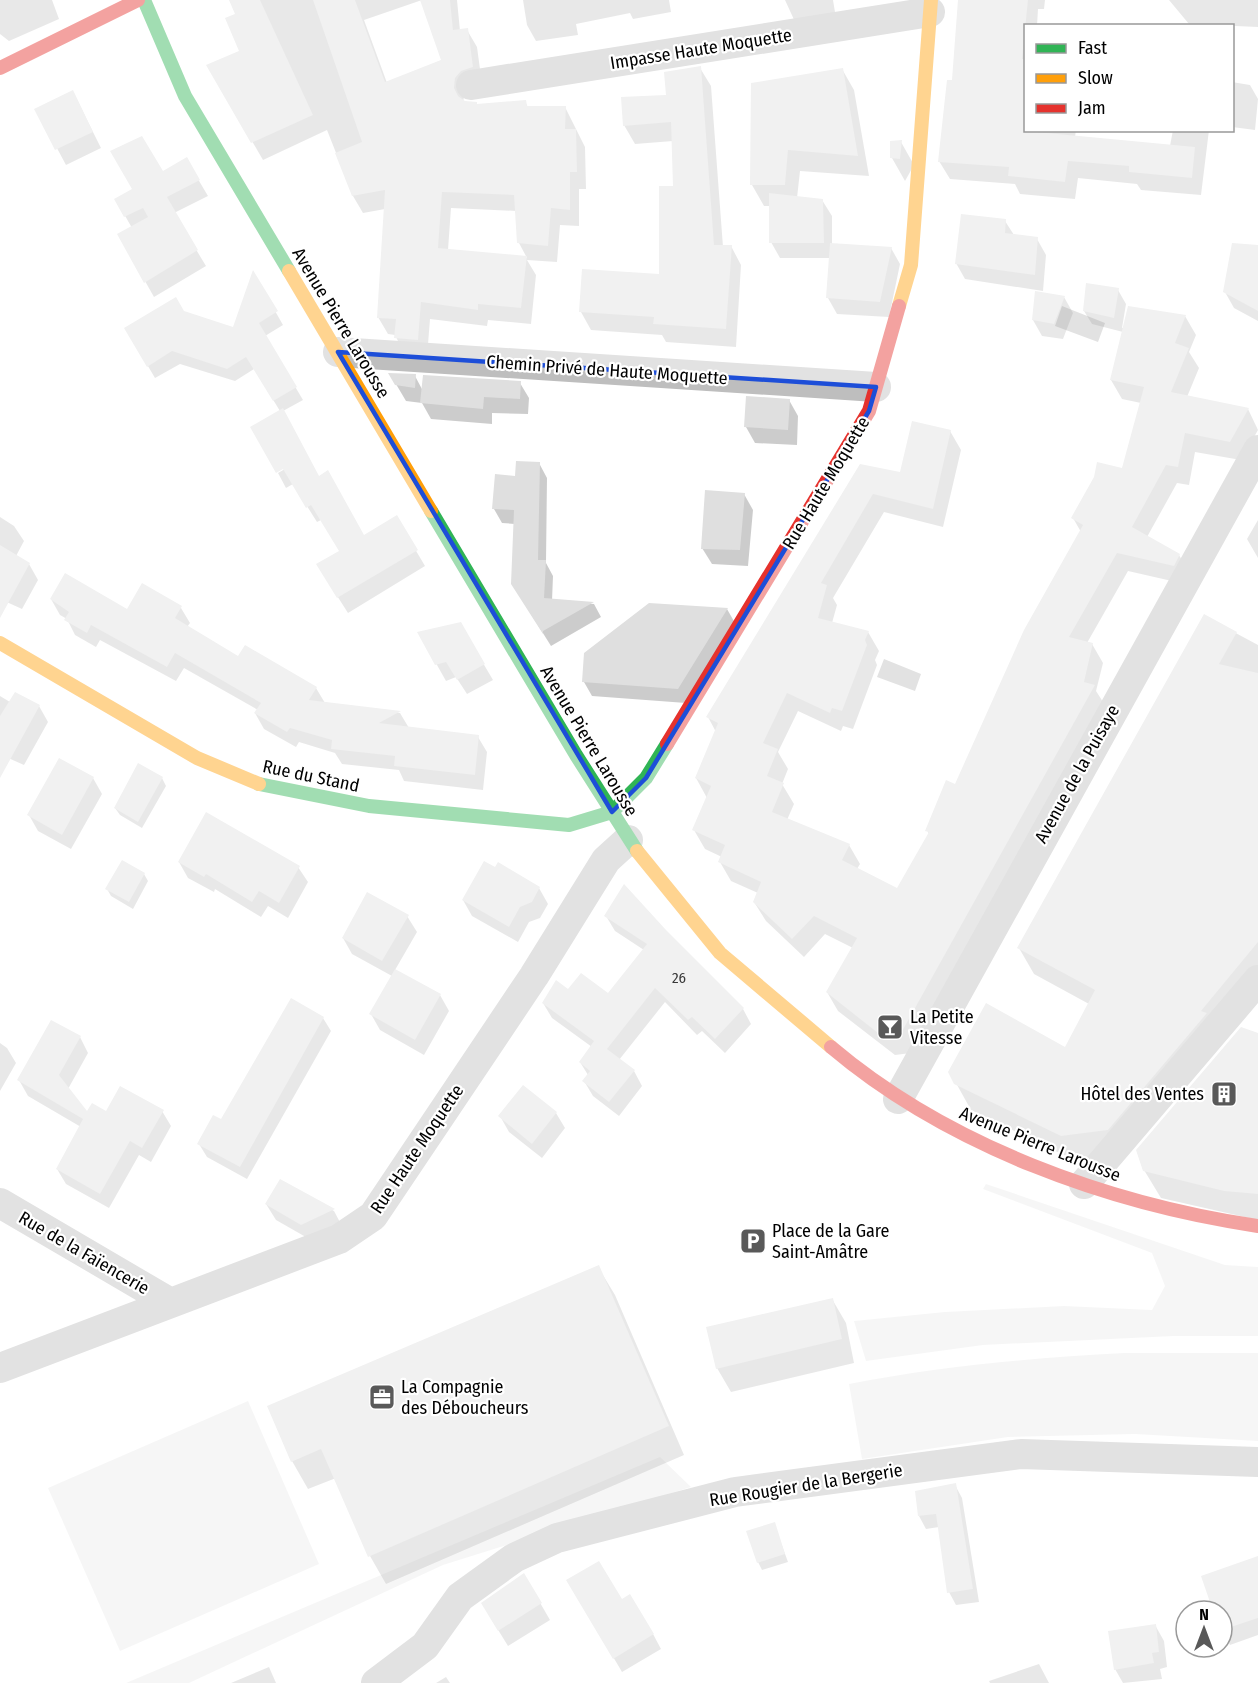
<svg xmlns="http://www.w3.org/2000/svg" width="1258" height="1683" viewBox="0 0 1258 1683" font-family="'Fira Sans Condensed',sans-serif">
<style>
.green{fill:#ececec}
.water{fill:#bfbfbf}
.shadow{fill:#0003;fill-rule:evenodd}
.building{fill:#dfdfdf}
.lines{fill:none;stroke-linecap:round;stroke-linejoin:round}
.street{stroke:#bebebe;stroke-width:30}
.fast{stroke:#30b455;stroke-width:14}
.slow{stroke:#ff9f0a;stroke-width:14}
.jam{stroke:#e5322d;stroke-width:14}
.marked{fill:none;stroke:#1d4ed8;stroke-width:4.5;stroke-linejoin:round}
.labels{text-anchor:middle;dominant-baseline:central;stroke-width:4.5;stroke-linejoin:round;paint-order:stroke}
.number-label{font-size:15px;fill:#383838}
.street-label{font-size:18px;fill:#000;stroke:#fff}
.poi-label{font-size:18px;fill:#000;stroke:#fff;text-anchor:start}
</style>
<rect width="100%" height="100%" fill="#fff"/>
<!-- green -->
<path class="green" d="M986 1184 1225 1265 1258 1267V1336H1174L983 1345 866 1361 854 1321 945 1312 1064 1306 1152 1310 1165 1286 1152 1253 983 1189Z
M1124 1353H1258V1441L1135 1434 1008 1437 862 1459 849 1384C940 1366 1031 1358 1124 1353Z
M248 1401 319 1564 120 1651 48 1488Z
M660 1457 691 1487 443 1565 189 1683H126Z"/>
<!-- water -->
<path class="water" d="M1062 306 1105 323 1098 342 1055 326Z
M884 659 921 674 915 691 877 677Z"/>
<!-- shadow -->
<path class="shadow" d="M0 0H52L59 19 9 41 0 34Z
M231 0H422L364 20 387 83 442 60 422 0H457L460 31 467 30 477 47 482 84 464 97 463 102 478 106 525 102 528 107H565L585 147 586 189H579V226L560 225 557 262 527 260 536 275 531 324 488 320 487 326 430 319 427 357 405 355 395 335 388 334 378 317 385 209 363 213 353 196 327 130 263 160 208 66 241 52 237 14ZM451 208 517 211 519 243 527 258 448 250Z
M523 0H669L671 12 633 19 630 13 576 24 578 35 536 41 527 25Z
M785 0H833L836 18 796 24Z
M960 0H1045L1044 9H1038L1037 26H1026V130H1076L1075 137 1170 146 1173 130H1209L1201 195 1141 190 1137 184 1078 178 1075 199 1020 194 1015 184 950 179 939 161 954 82Z
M1169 0H1258V27L1189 24Z
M700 68 711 86 723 247 731 246 741 265 736 347 666 342 662 335 591 330 581 312 661 276 674 187 673 141 635 144 624 125 667 96Z
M842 69 854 90 869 176 800 171 797 198 822 200 832 216V244L891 248 900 264 889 317 837 314 828 298 831 258H780L771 242V206H764L752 185Z
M1232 82 1250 85 1258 99 1255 130 1232 127Z
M73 92 101 148 66 165 36 109Z
M901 142 914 165 905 181 892 158Z
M186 159 208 196 174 213 206 266 154 297 119 235 132 228 116 200Z
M1005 221 1014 235 1037 239 1046 255 1043 291 965 279 956 263Z
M1258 247V321L1234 308 1225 292Z
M254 274 283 325 265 336 303 400 283 411 319 478 364 537 396 517 425 566 348 613 327 580 340 551 321 520 317 522 293 484 286 488 278 473 290 466 280 411 254 369 235 381 180 364 155 378 126 329 183 312 234 329Z
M1118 290 1126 304 1122 328 1185 316 1196 335 1189 352 1199 368 1187 397 1248 409 1258 430 1241 460 1195 452 1189 485 1177 483 1147 537 1179 555 1190 574 1185 584 1128 571 1087 643 1092 644 1103 663 1096 691 1105 705 911 1053 895 1055 838 1011 827 992 853 948 825 934 804 957 766 921 754 902 758 893 731 881 720 862 722 857 705 849 694 830 707 798 696 778 716 732 708 717 860 465 901 474 950 431 961 450 943 527 884 512 833 598 837 605 832 623 868 632 879 651 875 660 877 665 853 729 843 726 841 731 798 711 778 752 788 769 782 784 794 804 787 820 849 845 860 864 857 869 897 890 929 834 927 830 956 786 1081 532 1073 518 1123 469 1141 403 1122 399 1111 380 1123 332 1092 324 1084 311Z
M1064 297 1073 313 1063 339 1042 336 1033 320Z
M390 374 415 376 423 391 520 383 529 398 528 414 492 413V424L431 419 422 403 406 401Z
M789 400 798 416 797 445 755 443 746 427Z
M539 463 547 478 546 563 553 576 552 601 594 604 601 617 551 646 521 598 515 524 502 523 494 509 517 478Z
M744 494 753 510 748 566 712 564 702 548Z
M0 517 14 526 24 541 16 556 29 564 38 580 22 609 0 599Z
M1258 520V558L1247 539Z
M51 599 128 611 181 608 190 623 187 627 239 658 316 688 325 703 400 713 409 728 478 737 487 752 483 790 404 781 399 770 342 764 335 753 299 742 296 747 264 729 255 713 258 710 184 668 176 681 100 640 96 647 75 635 67 619 60 615Z
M727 609 735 623 686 703 592 696 584 682Z
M1204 616 1258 645V986L1122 1155 1076 1161 971 1110 956 1083 1066 1049 1089 1004 1034 974 1019 948Z
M460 624 493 680 467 694 456 677 446 681 419 633Z
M0 696 10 702 39 706 48 722 24 765 6 757 0 765Z
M93 778 102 794 71 849 38 831 29 815Z
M162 778 166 786 142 828 120 815 115 808Z
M179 862 298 867 308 882 288 918 268 906 261 917 215 889 214 892 188 878Z
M144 874 148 881 133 909 111 896 107 889Z
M539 888 548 904 540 918 529 922 518 942 472 916 463 900Z
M407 916 417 932 395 970 440 995 449 1011 424 1055 380 1030 371 1014 392 976 352 954 343 938Z
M606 916 665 932 743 1009 751 1024 725 1053 702 1031 697 1035 665 1002 619 1060 634 1071 642 1086 619 1116 593 1096 584 1081 588 1075 580 1062 592 1047 552 1018 543 1003 568 991 608 995 644 950 615 931Z
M323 1018 331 1031 247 1179 207 1157 199 1144Z
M1258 1035V1220L1161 1198 1144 1170Z
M80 1037 88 1053 68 1089 88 1114 162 1111 171 1126 151 1162 139 1155 109 1208 66 1184 57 1169 81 1127 28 1096 19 1080Z
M0 1043 7 1048 16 1063 0 1091Z
M556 1113 565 1128 542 1158 509 1132 500 1116Z
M280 1181 334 1211 342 1226 311 1240 276 1220 266 1204Z
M598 1267 615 1295 684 1455 386 1584 370 1556 336 1478 308 1489 292 1461Z
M832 1299 846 1323 854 1363 731 1392 717 1368Z
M955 1485 962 1498 979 1602 956 1605 949 1592 939 1527 926 1529 919 1516Z
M774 1524 788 1562 762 1570 758 1562Z
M1258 1558V1635L1230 1645 1222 1632V1611H1215Z
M524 1575 550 1620 508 1646 492 1620Z
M568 1580 622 1601 653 1634 661 1649 622 1672Z
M1155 1625 1164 1641 1167 1667 1160 1669 1162 1679 1123 1683 1115 1669Z
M1039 1664 1049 1683H990L989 1681Z
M269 1667 276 1683H231Z
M446 1677 450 1683H436Z"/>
<!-- building -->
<path class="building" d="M229 0H260L313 115 251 143 206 65 239 51 225 18 235 14Z
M313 0H355L385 82 441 60 420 0H450L453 30 468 28 473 67 461 71 455 78 454 88 458 96 465 101 477 102V104L526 100 527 106H566L565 129H576L577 172H570V210L551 208 548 246 517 243 514 195 442 192 438 248 527 256 521 308 478 304V310L421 302 418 340 394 338 396 319 377 318 385 190 352 196 335 153 362 142Z
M958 0H1028L1022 59H1026V131L1195 147 1192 178 1129 172V166L1068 161 1065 182 1008 176 1009 167 938 162 947 80H952Z
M701 66 714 245H732L726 329 653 324 654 317 579 312 582 269 659 274V186H673L671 122 623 126 621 97 666 95 664 72Z
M843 68 858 156 788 150 785 185H750L751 83Z
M73 90 93 132 55 150 34 109Z
M142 136 163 171 187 157 200 180 167 197 198 250 144 283 117 234 148 217 143 208 124 217 114 199 132 189 110 151Z
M902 140 900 159 890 158V141Z
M769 193 823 199 824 243H769Z
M961 214 1006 219 1005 233 1038 237 1035 275 955 264Z
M830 243 892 247 880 302 826 298Z
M1232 243 1258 245V311L1223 292Z
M253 270 278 311 259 323 297 387 273 401 246 357 227 369 172 351 147 367 124 328 176 297 184 311 233 327Z
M1086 283 1119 288 1114 318 1083 311Z
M1035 291 1065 296 1054 324 1032 320Z
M1128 306 1186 315 1175 343 1189 348 1171 392 1249 408 1230 442 1185 433 1178 467 1166 465 1132 527 1180 554 1174 566 1117 553 1069 637 1093 643 1084 682 1095 685 900 1035 883 1037 826 992 857 938 814 916 792 939 753 902 761 882 718 862 725 845 692 830 711 786 695 778 718 723 706 717 860 464 900 472 912 421 951 430 933 509 873 494 821 583 827 585 818 618 869 631 865 640 867 645 842 711 832 708 830 713 787 693 763 743 778 749 767 776 784 783 772 812 850 844 842 860 897 888 929 832 925 831 946 780 955 784 1024 630 1083 525 1071 518 1094 477 1097 462 1122 468 1144 387 1110 380Z
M388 373 416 374 415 388 395 385Z
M423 375 521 381 520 399 484 397 483 409 420 403Z
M746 396 790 399 788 430 744 427Z
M283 408 319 476 328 470 364 535 397 515 418 550 337 598 316 564 339 551 311 505 306 508 283 469 276 473 250 427Z
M516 461 540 462 538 560H546L544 598 594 602 543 631V634L511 584 514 510 492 509 495 474 515 476Z
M705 490 745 493 740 550 701 549Z
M0 545 30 563 0 618Z
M65 573 127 609 142 583 182 606 175 618 238 656 245 645 317 687 309 700 401 711 379 723 479 735 475 775 394 766 395 756 331 749 332 740 290 728 287 732 254 713 261 703 175 653 167 667 91 625 87 633 64 620 69 612 50 599Z
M649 603 728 608 678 689 582 682 584 653Z
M1204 614 1237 632 1219 664 1258 673V942L1201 1011 1207 1013 1108 1130 1061 1136 954 1084 948 1072 986 1003 1065 1047 1095 990 1017 948Z
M461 622 485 664 457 680 446 662 435 665 417 632Z
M15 692 40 705 0 778V716Z
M59 758 94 777 62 835 27 815Z
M138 763 163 777 138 822 114 808Z
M206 812 300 866 279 903 259 891 252 902 206 874 204 877 178 862Z
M122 860 145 873 129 902 105 889Z
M484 861 495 867 498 862 540 887 532 902 520 907 509 927 462 900Z
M624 884 666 930 744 1008 715 1039 692 1017 688 1020 655 988 607 1049 635 1070 609 1102 582 1081 590 1071 579 1062 594 1041 542 1003 556 980 568 989 581 973 608 993 647 944 604 916Z
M367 892 409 915 382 961 342 938Z
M395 969 441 994 415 1040 369 1014Z
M291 998 324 1017 240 1167 197 1144 213 1115 221 1119Z
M51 1020 81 1036 59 1075 87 1111 92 1103 106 1111 120 1086 164 1110 142 1148 130 1141 100 1194 56 1169 83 1119 17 1080Z
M1241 1027 1258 1033V1194L1224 1191 1143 1171 1136 1150Z
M523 1085 557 1112 532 1144 498 1116Z
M280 1179 335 1209 301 1225 265 1204Z
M599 1265 669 1426 368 1557 321 1449 291 1462 267 1406Z
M833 1298 842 1339 716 1369 706 1327Z
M956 1483 973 1589 947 1593 936 1514 918 1516 915 1491Z
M775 1522 785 1554 757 1563 746 1531Z
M1258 1556V1618L1222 1630V1611H1213L1201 1576Z
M599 1561 622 1599 630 1594 654 1634 613 1659 566 1580Z
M524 1573 542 1603 498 1631 481 1603Z
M1156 1624 1159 1652 1152 1653 1154 1663 1114 1670 1108 1631Z"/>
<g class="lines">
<!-- street -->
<path class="street" d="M471 85 930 12
M338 352 876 387
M898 1099 1258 450
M1084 1184 1258 980
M0 1203 169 1302
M0 1368 339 1239 373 1216 534 976 606 860 628 840
M376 1683 425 1646 460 1597 514 1558 557 1538 735 1492 1021 1454 1258 1462"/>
<!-- fast -->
<path class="fast" d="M144 0 185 96 289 271
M431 511 576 755 637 851
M259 784 369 806 569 825 612 812 646 778 667 744"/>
<!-- slow -->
<path class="slow" d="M289 271 431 511
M899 306 911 265 931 0
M0 643 197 758 259 784
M637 851 720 953 831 1047"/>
<!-- jam -->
<path class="jam" d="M0 68 138 0
M667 744 869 411 899 306
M831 1047C948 1146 1109 1204 1258 1226"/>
</g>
<!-- marked area -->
<path d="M0 0H1258V1683H0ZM338 352 876 387 869 411 646 778 612 812Z" fill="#fff" fill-opacity=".55" fill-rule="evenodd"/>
<path class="marked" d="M338 352 876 387 869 411 646 778 612 812Z"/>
<!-- icons -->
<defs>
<symbol id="bar-square" viewBox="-11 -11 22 22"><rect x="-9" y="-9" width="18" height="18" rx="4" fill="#595959" stroke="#fff"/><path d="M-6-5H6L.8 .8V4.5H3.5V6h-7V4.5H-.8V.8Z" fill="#fff"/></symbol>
<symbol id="building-square" viewBox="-11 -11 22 22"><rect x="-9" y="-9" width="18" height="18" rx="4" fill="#595959" stroke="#fff"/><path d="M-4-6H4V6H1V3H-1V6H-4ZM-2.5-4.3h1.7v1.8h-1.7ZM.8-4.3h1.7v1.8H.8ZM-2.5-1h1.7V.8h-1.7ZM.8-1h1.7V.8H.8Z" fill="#fff"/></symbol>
<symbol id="parking-square" viewBox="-11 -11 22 22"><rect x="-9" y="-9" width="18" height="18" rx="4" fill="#595959" stroke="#fff"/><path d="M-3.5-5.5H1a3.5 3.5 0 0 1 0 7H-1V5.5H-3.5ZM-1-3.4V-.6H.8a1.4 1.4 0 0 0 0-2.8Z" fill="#fff"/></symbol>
<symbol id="office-square" viewBox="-11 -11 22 22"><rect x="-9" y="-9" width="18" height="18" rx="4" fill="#595959" stroke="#fff"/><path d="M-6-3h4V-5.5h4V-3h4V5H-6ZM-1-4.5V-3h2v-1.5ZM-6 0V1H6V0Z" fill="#fff"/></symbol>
</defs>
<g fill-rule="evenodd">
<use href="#bar-square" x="875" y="1012" width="30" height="30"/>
<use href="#building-square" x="1209" y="1079" width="30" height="30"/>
<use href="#parking-square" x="738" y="1226" width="30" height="30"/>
<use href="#office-square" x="367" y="1382" width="30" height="30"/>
</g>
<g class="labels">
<!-- number labels -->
<g class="number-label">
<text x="679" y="978">26</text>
</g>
<!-- street labels -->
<g class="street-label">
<text transform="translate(701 49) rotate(-9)">Impasse Haute Moquette</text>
<text transform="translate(341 323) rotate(59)">Avenue Pierre Larousse</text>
<text transform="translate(607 370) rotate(4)">Chemin Privé de Haute Moquette</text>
<text transform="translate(826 483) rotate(-59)">Rue Haute Moquette</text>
<text transform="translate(589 741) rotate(59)">Avenue Pierre Larousse</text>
<text transform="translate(1077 774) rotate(-61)">Avenue de la Puisaye</text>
<text transform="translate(311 776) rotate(12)">Rue du Stand</text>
<text transform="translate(1040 1144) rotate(22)">Avenue Pierre Larousse</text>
<text transform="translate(417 1149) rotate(-56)">Rue Haute Moquette</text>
<text transform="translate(84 1253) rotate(30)">Rue de la Faïencerie</text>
<text transform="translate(806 1485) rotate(-9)">Rue Rougier de la Bergerie</text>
</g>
<!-- poi labels -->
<g class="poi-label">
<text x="910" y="1017">La Petite<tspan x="910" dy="21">Vitesse</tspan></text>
<text x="1204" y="1094" text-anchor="end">Hôtel des Ventes</text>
<text x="772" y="1231">Place de la Gare<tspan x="772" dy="21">Saint-Amâtre</tspan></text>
<text x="401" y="1387">La Compagnie<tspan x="401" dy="21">des Déboucheurs</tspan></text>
</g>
</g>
<!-- legend -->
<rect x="1024" y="24" width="210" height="108" fill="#ffffff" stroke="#999999" stroke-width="1.5"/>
<rect x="1036" y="44" width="30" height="9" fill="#30b455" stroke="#999999" stroke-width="1.5"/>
<text x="1078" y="54" font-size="18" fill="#000000">Fast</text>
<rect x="1036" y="74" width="30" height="9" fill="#ff9f0a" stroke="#999999" stroke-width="1.5"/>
<text x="1078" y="84" font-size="18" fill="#000000">Slow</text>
<rect x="1036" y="104" width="30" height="9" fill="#e5322d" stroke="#999999" stroke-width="1.5"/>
<text x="1078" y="114" font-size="18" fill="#000000">Jam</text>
<!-- north arrow -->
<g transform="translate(1204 1629)"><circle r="28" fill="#ffffff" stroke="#999999" stroke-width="1.5"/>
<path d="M0-4.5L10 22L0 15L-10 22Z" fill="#595959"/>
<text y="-9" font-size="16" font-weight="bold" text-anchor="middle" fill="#000000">N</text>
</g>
</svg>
